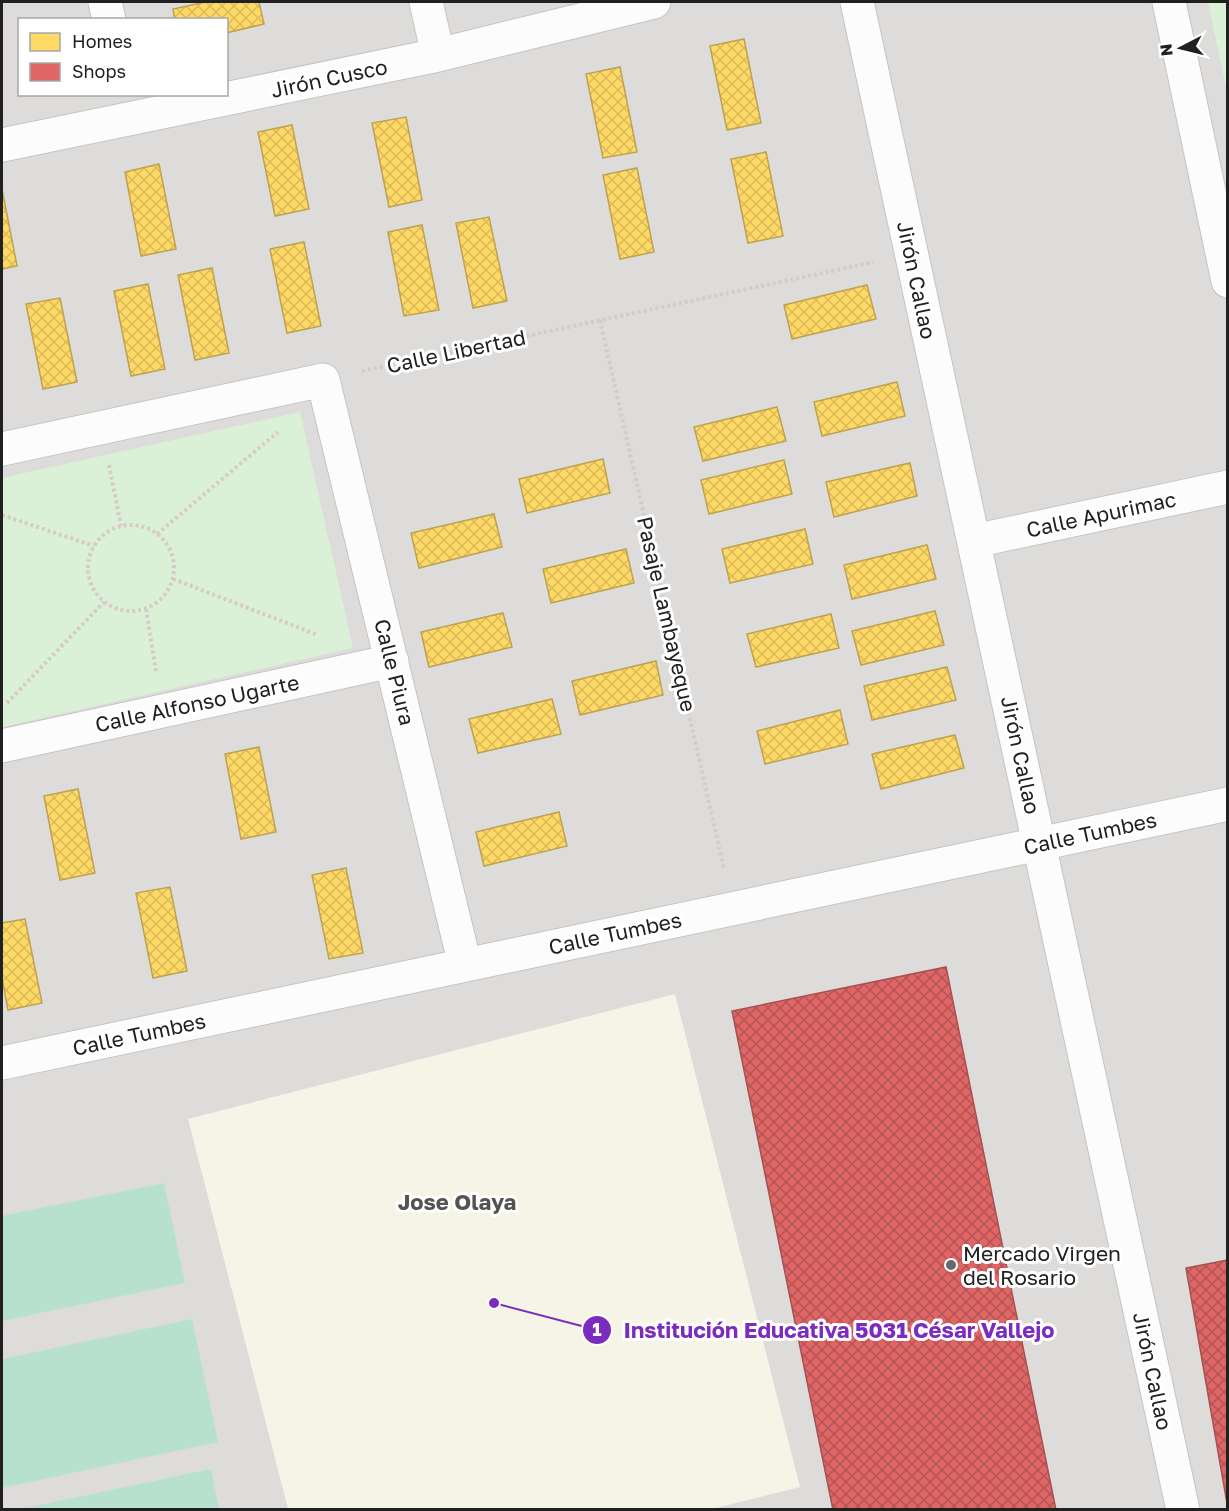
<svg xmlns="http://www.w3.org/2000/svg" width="1229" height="1511" viewBox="0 0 1229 1511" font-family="'Golos Text',sans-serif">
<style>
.residential{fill:#dddcda;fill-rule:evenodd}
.education{fill:#f6f4e6}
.park{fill:#daf1d7}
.pitch{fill:#b8e1cd}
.homes{fill:url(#homes-cross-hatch);stroke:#bca251;stroke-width:1.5}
.shops{fill:url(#shops-cross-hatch);stroke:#a65151;stroke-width:1.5}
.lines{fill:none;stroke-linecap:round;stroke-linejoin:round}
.minor-casing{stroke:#c5c4c3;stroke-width:35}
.path{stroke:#d7cac8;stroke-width:4;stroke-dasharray:3 3;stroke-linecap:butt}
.minor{stroke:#fcfcfc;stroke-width:33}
.poi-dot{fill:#686766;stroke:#fff;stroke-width:2}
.labels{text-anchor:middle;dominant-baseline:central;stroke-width:6;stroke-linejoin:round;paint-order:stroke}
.street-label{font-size:21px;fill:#202020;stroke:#fff}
.poi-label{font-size:21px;fill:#202020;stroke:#fff;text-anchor:start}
.neighbourhood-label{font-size:22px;font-weight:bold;fill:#535353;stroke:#fff}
.leader{fill:none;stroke:#7b2cbf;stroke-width:2}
.callout-dot{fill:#7b2cbf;stroke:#fff;stroke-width:2}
.mark-label{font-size:18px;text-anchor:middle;font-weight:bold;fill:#fff}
.callout-label{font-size:22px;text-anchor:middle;font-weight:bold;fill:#7b2cbf;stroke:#fff;stroke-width:6;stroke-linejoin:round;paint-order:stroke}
</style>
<defs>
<pattern id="homes-cross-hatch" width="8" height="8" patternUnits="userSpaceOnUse" patternTransform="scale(1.5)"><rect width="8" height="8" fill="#ffd966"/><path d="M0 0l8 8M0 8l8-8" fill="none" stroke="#daba58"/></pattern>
<pattern id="shops-cross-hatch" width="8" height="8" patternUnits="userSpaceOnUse" patternTransform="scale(1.5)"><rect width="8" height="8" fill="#e06666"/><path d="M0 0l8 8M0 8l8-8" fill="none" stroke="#b55454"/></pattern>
</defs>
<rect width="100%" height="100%" fill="#eeece9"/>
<!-- residential -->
<path class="residential" d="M2 2H1227V1509H2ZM20 20H226V94H20Z"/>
<!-- education -->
<path class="education" d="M675 994 800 1487 712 1509H288L188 1119Z"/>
<!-- park -->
<path class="park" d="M1208 2H1227V92Z
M300 412 353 648 2 727V478Z"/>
<!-- pitch -->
<path class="pitch" d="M164 1183 185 1283 2 1321V1216Z
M192 1319 218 1442 2 1488V1359Z
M211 1469 219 1509H21Z"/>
<!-- homes -->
<path class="homes" d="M206 2H259L264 24 226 33V20H175L173 9Z
M744 39 761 123 727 130 710 46Z
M620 67 637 152 603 158 586 74Z
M406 117 422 200 389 207 372 123Z
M292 125 309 209 275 216 258 132Z
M766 152 783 236 748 243 731 159Z
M159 164 176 249 141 256 125 172Z
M637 168 654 252 620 259 603 175Z
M2 189 17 266 2 269Z
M489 217 507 301 473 308 456 223Z
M422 225 439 310 404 316 388 232Z
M304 242 321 326 287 333 270 249Z
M212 268 229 353 195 360 178 275Z
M148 284 165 369 131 376 114 291Z
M867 285 876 319 792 339 784 305Z
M60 298 77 382 43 389 26 304Z
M897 382 905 416 822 436 814 402Z
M777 407 786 441 703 461 694 427Z
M603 459 610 493 527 513 519 479Z
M784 460 792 494 709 514 701 480Z
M910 463 917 496 834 517 826 482Z
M494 514 502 547 419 568 411 533Z
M805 529 813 564 730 583 722 549Z
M927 545 936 579 852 599 844 565Z
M626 549 634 583 551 603 543 569Z
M935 611 944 645 861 665 852 631Z
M503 613 512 647 429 667 421 632Z
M831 614 839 648 756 667 747 634Z
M656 661 663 695 580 715 572 681Z
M947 667 956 700 872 720 864 686Z
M552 699 561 734 478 753 469 719Z
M840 710 848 744 765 764 757 731Z
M955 735 964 768 881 789 872 754Z
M259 747 276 832 241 839 225 754Z
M78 789 95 873 60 880 44 796Z
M559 812 567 846 484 866 476 832Z
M346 868 363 953 329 959 312 875Z
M170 887 187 971 153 978 136 893Z
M25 919 42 1003 8 1010 2 978V923Z"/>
<!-- shops -->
<path class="shops" d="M946 967 1056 1510H833L732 1011Z
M1228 1260V1509L1186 1268Z"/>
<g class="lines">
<defs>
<path id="minor" d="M105 2 109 20
M426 2 438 55
M857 2 1183 1510
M1169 2 1228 281
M2 145 438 55 654 2
M2 449 323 380 465 965
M974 541 1228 487
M2 746 392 661
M2 1063 1228 804"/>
</defs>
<!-- minor casing -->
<use href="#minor" class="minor-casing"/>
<!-- path -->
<path class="path" d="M600 320 724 869
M362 371 874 262
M109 465 121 526
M2 515 94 546
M88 568a43 43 0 1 1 86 0a43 43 0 1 1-86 0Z
M157 534 278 432
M173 579 318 635
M146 609 156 671
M7 703 104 602"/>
<!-- minor -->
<use href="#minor" class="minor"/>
</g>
<!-- markers -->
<circle class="poi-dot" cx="951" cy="1265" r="6"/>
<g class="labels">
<!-- street labels -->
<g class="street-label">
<text transform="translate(329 78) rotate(-12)">Jirón Cusco</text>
<text transform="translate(917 280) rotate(78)">Jirón Callao</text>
<text transform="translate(456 351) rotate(-12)">Calle Libertad</text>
<text transform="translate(1101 514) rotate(-12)">Calle Apurimac</text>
<text transform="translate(667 614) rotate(77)">Pasaje Lambayeque</text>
<text transform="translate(395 672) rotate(76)">Calle Piura</text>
<text transform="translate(197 703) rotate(-12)">Calle Alfonso Ugarte</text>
<text transform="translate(1021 755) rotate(78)">Jirón Callao</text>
<text transform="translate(1090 833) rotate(-12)">Calle Tumbes</text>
<text transform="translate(615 933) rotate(-12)">Calle Tumbes</text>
<text transform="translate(139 1034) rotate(-12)">Calle Tumbes</text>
<text transform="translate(1153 1371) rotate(78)">Jirón Callao</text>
</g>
<!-- poi labels -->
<g class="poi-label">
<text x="963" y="1253">Mercado Virgen<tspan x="963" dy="24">del Rosario</tspan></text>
</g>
<!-- neighbourhood labels -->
<g class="neighbourhood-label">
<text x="457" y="1201">Jose Olaya</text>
</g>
</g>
<!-- callouts -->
<path class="leader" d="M494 1303L597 1330"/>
<g class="callout-dot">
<circle cx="494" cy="1303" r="6"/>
<circle cx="597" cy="1330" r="15"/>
</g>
<g class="mark-label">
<text x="597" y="1336">1</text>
</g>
<g class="callout-label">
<text x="839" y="1338">Institución Educativa 5031 César Vallejo</text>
</g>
<!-- border -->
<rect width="1229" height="1511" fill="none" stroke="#202020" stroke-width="6"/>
<!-- legend -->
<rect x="18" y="18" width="210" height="78" fill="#ffffff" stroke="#a6a6a6" stroke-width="1.5"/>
<rect x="30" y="33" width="30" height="18" fill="#ffd966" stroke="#a6a6a6" stroke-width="1.5"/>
<text x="72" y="48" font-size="18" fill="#202020">Homes</text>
<rect x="30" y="63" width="30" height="18" fill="#e06666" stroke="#a6a6a6" stroke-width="1.5"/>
<text x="72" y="78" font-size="18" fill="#202020">Shops</text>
<!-- north arrow -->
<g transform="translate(1181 48) rotate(263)" stroke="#ffffff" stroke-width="4.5" paint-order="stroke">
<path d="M0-4.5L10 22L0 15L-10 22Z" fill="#202020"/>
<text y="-9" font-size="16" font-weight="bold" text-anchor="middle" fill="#202020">N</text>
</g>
</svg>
